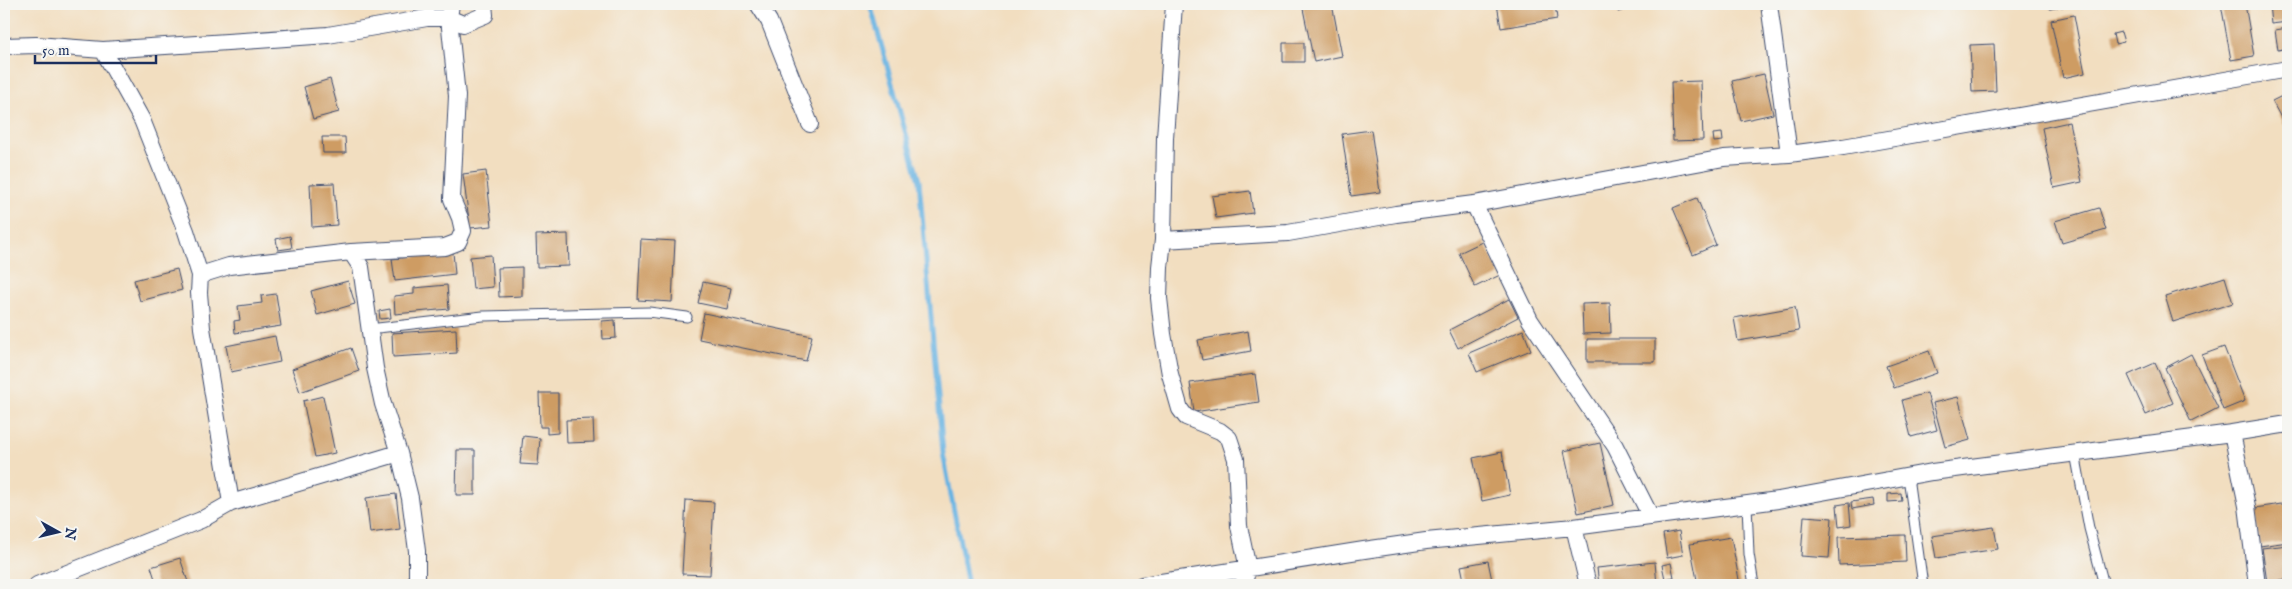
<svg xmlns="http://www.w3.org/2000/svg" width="2292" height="589" viewBox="0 0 2292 589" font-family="'IM FELL English',serif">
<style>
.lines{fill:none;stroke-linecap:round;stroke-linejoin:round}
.stream{stroke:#69b4e2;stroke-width:5}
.building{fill:#ce9c64}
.lane-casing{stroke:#3b496d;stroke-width:11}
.street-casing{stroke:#3b496d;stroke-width:18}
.lane{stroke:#fff;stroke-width:9}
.street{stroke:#fff;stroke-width:16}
</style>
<rect width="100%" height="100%" fill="#f6f6f2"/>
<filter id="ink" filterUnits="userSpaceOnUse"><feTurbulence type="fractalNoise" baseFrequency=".02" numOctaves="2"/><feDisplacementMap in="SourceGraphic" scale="10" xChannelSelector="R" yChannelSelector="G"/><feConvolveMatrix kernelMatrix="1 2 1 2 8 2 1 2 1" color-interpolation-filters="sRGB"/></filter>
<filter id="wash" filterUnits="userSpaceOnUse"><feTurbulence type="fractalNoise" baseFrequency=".0096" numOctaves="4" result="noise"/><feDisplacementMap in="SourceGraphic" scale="20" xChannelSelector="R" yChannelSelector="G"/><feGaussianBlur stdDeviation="1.12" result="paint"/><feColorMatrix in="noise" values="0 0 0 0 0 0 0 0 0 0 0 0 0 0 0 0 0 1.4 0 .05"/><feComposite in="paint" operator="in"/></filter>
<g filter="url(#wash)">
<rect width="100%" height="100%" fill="#f2dec0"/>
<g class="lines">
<!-- stream -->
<path class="stream" d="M870 4 919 181 943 453 968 585"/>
</g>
<g id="blocks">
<!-- building -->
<path class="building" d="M1302 4H1332L1342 56 1314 62Z
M1497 4H1555L1557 19 1501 28Z
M1616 4H1647L1618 12Z
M2049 4H2072V5L2050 9Z
M2221 4H2245L2254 56 2231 60Z
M2269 4H2288V22L2271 24Z
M2074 15 2085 73 2063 78 2051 20Z
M2288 28V48L2278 50 2275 30Z
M2121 32 2124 42 2115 44 2113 34Z
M1283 43H1304V62H1283Z
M1994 44 1996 91 1972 92 1970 45Z
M1764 74 1773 114 1741 121 1732 81Z
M330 79 339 112 313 119 304 87Z
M1701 81 1703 140 1673 141 1671 82Z
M2288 93V131L2272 101Z
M2069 122 2082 182 2054 188 2042 128Z
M1371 130 1380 192 1351 196 1342 134Z
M1722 133 1723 141 1714 142 1713 134Z
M322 137H345L346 153H323Z
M486 171 492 226 470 228 463 174Z
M334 183 337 225 312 227 310 184Z
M1250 191 1253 213 1216 218 1212 196Z
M1697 198 1716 245 1693 255 1673 208Z
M2099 208 2106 230 2062 243 2055 221Z
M568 234 569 266 537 267 536 235Z
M290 236 292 248 278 250 276 239Z
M641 239 675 241 672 302 638 300Z
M1484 241 1500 275 1475 287 1459 253Z
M453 252 455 274 395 281 392 259Z
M491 255 493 287 473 289 470 257Z
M522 267V296L499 297 498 268Z
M177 269 182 290 140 301 134 280Z
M2225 277 2233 303 2173 322 2165 296Z
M348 281 355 304 317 315 311 291Z
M703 282 731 288 727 309 698 303Z
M447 285 449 309 395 314 394 296 414 294V288Z
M276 294 281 326 235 333 234 321 240 320 238 306 262 303 261 296Z
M1509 299 1518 317 1458 348 1449 330Z
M1610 303 1611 333 1583 334 1582 304Z
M1795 307 1799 331 1738 341 1734 318Z
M390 309 391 318 380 319 379 311Z
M704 313 812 336 806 361 699 339Z
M615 320 616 338 603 339 602 321Z
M456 329 457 353 393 357 392 333Z
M1523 330 1531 350 1477 372 1469 353Z
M1248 331 1251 351 1202 360 1198 340Z
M275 336 280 362 231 372 226 346Z
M1587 339H1655V362H1587Z
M2224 347 2245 401 2223 410 2202 355Z
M351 348 359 371 300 392 292 369Z
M1929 351 1937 373 1894 388 1886 366Z
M2191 354 2218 408 2191 422 2165 368Z
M2155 363 2173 403 2146 415 2128 375Z
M1255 374 1259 402 1194 412 1190 383Z
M539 393H558V433L547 434V427H540Z
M1927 393 1937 430 1911 437 1902 400Z
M323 396 335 453 315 457 303 401Z
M1958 397 1970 440 1945 447 1933 403Z
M593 419 594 442 567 443 566 420Z
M523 436 540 438 538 465 520 464Z
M1600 443 1614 505 1578 513 1564 451Z
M457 450H475V495H456Z
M1502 452 1510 495 1482 501 1473 458Z
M1901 493 1902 501 1888 502V494Z
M396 494 400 529 370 533 366 498Z
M1873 499 1874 505 1852 509 1851 502Z
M686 500 714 502 710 575 682 574Z
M1849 503 1851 525 1839 527 1837 505Z
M2288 503V542L2260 546 2255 508Z
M1804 516 1832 518 1829 558 1801 556Z
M1994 527 1998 549 1936 558 1932 536Z
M1679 531 1683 555 1667 558 1663 534Z
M1905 535 1906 562 1839 565 1838 537Z
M1731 537 1740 585H1698L1690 544Z
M2288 545V579L2267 582 2262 548Z
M180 558 189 585H157L151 567Z
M1488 561 1493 585H1465L1461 566Z
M1655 562 1657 585H1599L1597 568Z
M1671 563 1674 577 1665 579 1662 565Z"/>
</g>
</g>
<g filter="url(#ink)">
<use href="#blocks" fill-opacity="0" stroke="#3b496d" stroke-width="1"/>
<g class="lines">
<defs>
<path id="lane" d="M369 329 483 316 649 312 687 317
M2075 453 2089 528 2104 585
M1908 477 1923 585
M1747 504 1749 554 1754 585"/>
<path id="street" d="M758 4 769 21 810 124
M1174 4 1165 138 1163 240 1160 267 1159 298 1163 334 1170 374 1180 409 1186 417 1220 431 1229 438 1236 459 1239 526 1248 569 1243 585
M1769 4 1789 154
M4 46 36 45 103 50 243 41 328 35 427 18H449L463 24 485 15 484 4
M103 50 142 120 186 231 200 275 199 293 202 328 231 503
M1474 204 1530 320 1615 446 1651 517
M1163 240 1288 233 1396 214 1474 204 1724 158 1789 154 1843 147 2288 69
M200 275 229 266 351 252
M2232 433 2288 424
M1574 527 1588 585
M37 585 201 520 231 503 399 453
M417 585V551L410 498 399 453 383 404 375 368 361 267 351 252 445 247 458 242 463 231 460 218 452 199 457 96 449 18 451 4
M1142 585 1364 550 1426 541 1574 527 1778 500 1932 472 2232 433 2247 506 2257 585"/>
</defs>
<!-- lane casing -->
<use href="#lane" class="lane-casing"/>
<!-- street casing -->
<use href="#street" class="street-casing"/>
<!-- lane -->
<use href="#lane" class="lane"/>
<!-- street -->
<use href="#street" class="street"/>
</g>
</g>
<!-- margin -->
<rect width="2292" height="589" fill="none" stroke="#f6f6f2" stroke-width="20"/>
<!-- north arrow -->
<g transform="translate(58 532) rotate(98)" stroke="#f6f6f2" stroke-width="4" paint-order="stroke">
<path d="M0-4L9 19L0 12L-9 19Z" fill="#1b2f5e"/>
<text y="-8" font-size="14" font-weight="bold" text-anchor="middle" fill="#1b2f5e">N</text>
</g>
<!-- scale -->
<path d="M35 55v8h121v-8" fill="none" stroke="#1b2f5e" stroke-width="2.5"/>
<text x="42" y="55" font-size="15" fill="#1b2f5e" stroke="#f6f6f2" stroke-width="4" paint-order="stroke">50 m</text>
</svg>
